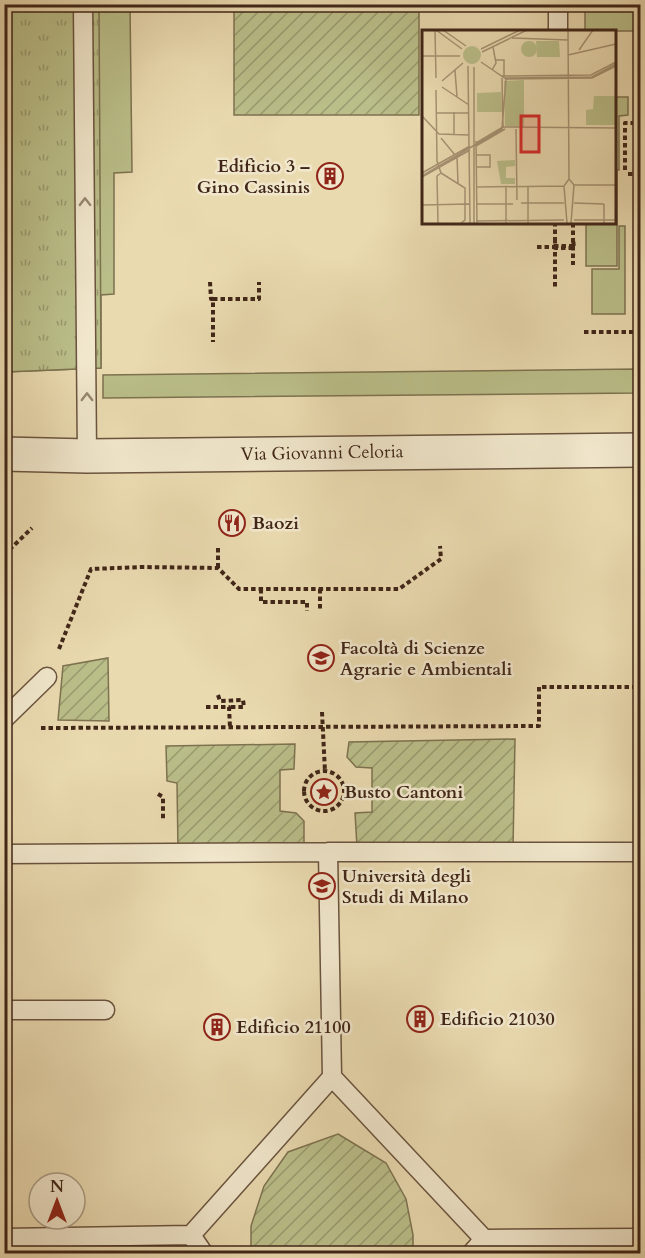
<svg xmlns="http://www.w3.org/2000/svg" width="645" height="1258" viewBox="0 0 645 1258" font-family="Cardo,serif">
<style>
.grass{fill:#babe89;stroke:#7d7250;stroke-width:1.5}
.park{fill:url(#park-tufts);stroke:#7d7250;stroke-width:1.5}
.garden{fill:url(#garden-furrows);stroke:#7d7250;stroke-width:1.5}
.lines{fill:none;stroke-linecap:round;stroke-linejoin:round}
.service-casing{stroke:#6a533e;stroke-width:21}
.minor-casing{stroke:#6a533e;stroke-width:36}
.path{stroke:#402618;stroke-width:4;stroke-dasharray:4.5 3;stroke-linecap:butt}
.service{stroke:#f1e7cc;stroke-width:18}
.minor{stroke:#f1e7cc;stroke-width:33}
.path-bridge{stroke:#402618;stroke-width:4;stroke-dasharray:4.5 3;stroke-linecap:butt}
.oneway{stroke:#988672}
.labels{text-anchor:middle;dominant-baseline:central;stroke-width:5;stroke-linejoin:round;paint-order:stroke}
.poi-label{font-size:18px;font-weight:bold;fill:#402618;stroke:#f1e7cc;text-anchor:start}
.street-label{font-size:18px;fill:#402618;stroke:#f1e7cc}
.inset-road{fill:none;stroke:#a69273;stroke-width:1.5}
.view{fill:#d62828;fill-opacity:0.15;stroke:#d62828;stroke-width:3}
.inset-edge{fill:none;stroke:#402618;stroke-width:3}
</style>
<defs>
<pattern id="park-tufts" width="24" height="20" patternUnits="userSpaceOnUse" patternTransform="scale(1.5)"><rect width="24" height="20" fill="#babe89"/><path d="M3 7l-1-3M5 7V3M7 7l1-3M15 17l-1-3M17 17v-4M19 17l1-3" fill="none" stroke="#999a6f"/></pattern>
<pattern id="garden-furrows" width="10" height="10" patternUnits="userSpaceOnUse" patternTransform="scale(1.5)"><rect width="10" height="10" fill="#babe89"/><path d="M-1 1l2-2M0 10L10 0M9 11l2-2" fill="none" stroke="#999a6f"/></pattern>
</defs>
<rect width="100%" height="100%" fill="#eadab0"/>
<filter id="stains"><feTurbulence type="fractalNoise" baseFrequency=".00333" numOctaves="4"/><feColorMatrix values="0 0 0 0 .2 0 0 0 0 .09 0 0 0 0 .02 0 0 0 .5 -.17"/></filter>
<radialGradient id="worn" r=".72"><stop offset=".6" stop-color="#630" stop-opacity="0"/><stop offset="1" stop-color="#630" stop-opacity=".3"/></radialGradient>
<!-- grass -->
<path class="grass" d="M4 5H130L132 172 114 173V294L101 295V368L5 372Z
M585 5H640V31H585Z
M614 97H628V115L619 116V170H614Z
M614 172H617V266H586V222H614Z
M619 226H625V314H592V269H619Z
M637 369V393L103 398V375Z"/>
<!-- park -->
<path class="park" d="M4 5H99L101 368 5 372Z"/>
<!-- garden -->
<path class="garden" d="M234 5H419V115H234Z
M108 658 109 721 58 720 63 666Z
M515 739 513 848 357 847 355 813 372 812V768L356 767 347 757 349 742Z
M295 744 294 769 280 770V811L296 813 304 821V845L178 849 177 783 167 781 166 746Z
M338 1134 386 1163 406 1199 413 1235V1253H251V1226L264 1186 288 1152Z"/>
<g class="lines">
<defs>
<path id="service" d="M83 4 87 456
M558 4V32
M4 719 47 677
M4 854 328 852
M4 1010H105
M332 1077 328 852H640
M4 1238 191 1235
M484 1239 640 1238
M204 1254 191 1235 332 1077 484 1239 471 1254"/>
<path id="minor" d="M4 454 87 456 640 450"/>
</defs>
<!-- service casing -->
<use href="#service" class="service-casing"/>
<!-- minor casing -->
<use href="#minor" class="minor-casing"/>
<!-- path -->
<path class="path" d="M625 170V123H637
M628 174H637V38H640
M555 222V288
M556 244V246H573V222
M573 246V265
M210 282 211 299H213V342
M213 299H259V282
M584 332H640
M218 548V568
M4 555 32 528
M261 589V602H307V611
M320 589V611
M59 649 91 569 142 567 218 568 239 589H399L441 559 440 546
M218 695 220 701 243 700 244 707H229
M206 707H229L230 727
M322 712 325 772
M41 728 539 726V687H640
M304 791a20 20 0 1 1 40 0a20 20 0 1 1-40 0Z
M4 793H8
M158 794 163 797V819"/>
<!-- service -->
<use href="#service" class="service"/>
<!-- minor -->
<use href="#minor" class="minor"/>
<!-- path-bridge -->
<path class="path-bridge" d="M555 239V248H574L573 238
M537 247H555"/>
</g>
<!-- one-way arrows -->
<defs><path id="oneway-chevron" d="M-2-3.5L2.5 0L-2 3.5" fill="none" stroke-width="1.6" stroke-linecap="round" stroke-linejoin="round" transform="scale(1.5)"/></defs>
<g class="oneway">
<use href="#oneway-chevron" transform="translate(85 202) rotate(-91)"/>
<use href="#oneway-chevron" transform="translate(87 397) rotate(-90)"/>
</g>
<!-- icons -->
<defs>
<symbol id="building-ring" viewBox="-11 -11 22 22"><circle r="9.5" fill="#f1e7cc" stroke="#8f2418" stroke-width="1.5"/><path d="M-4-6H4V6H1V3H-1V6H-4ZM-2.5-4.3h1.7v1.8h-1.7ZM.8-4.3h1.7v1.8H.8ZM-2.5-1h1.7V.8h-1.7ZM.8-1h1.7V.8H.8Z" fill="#8f2418"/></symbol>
<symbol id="restaurant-ring" viewBox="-11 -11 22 22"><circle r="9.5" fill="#f1e7cc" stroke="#8f2418" stroke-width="1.5"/><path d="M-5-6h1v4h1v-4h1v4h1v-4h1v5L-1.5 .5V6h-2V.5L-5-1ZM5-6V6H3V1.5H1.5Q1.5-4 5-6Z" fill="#8f2418"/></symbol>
<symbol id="university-ring" viewBox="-11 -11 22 22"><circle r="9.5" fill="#f1e7cc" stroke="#8f2418" stroke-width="1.5"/><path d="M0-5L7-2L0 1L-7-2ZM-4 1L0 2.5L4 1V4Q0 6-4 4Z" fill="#8f2418"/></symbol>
<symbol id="sight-ring" viewBox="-11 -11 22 22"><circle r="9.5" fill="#f1e7cc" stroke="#8f2418" stroke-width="1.5"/><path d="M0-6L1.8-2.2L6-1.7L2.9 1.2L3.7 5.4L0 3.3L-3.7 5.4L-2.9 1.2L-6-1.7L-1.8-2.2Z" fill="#8f2418"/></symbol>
</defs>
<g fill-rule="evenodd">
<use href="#building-ring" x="315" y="161" width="30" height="30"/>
<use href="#restaurant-ring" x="217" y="508" width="30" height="30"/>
<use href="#university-ring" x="306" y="643" width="30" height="30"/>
<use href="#sight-ring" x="309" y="777" width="30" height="30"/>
<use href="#university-ring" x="307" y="871" width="30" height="30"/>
<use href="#building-ring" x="405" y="1004" width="30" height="30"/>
<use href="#building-ring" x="202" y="1012" width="30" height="30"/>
</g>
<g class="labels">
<!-- poi labels -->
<g class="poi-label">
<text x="310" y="166" text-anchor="end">Edificio 3 –<tspan x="310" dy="21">Gino Cassinis</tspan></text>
<text x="252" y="523">Baozi</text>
<text x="340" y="648">Facoltà di Scienze<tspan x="340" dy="21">Agrarie e Ambientali</tspan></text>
<text x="344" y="792">Busto Cantoni</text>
<text x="342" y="876">Università degli<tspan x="342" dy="21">Studi di Milano</tspan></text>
<text x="440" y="1019">Edificio 21030</text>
<text x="236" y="1027">Edificio 21100</text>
</g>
<!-- street labels -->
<g class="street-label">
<text transform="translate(322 453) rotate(-1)">Via Giovanni Celoria</text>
</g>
</g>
<!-- overview -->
<g transform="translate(422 30)">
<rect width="194" height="194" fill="#eadab0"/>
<path d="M114 11H137L138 27H115ZM172 66H193V95H164V80L171 79Z" fill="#babe89"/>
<path d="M41 25a9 9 0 1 1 18 0a9 9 0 1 1-18 0ZM102 50V97L83 96 82 51ZM79 62 80 82H55V63Z" fill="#babe89"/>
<path d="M99 19a8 8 0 1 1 16 0a8 8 0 1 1-16 0ZM93 130V136L84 137V148H93V154H79L75 131Z" fill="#babe89"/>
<path class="inset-road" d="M13 0 14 48M14 0 40 19M21 0 44 16M146 0 147 149 152 155 149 193M90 8 146 10M59 19 98 0M157 20 171 0M60 22 105 0M146 25 194 14M0 26H38M74 30H82V47M59 32 84 49 170 48 194 36M46 36 48 193M33 40 35 67M70 40 74 33 71 17M79 46 169 45 194 32M80 48 81 97M20 51 41 33M20 57 47 75M14 60 15 131 19 143M32 82V105M14 83H47M0 86 17 104 47 105M81 97 194 98M94 99 95 170M19 108 33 125M54 111 55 193M54 113 81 97M54 116 83 99M54 125H68V137H54M35 127 36 153M0 143 48 116M19 143 43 158V190L39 193M0 146 80 99 84 48 170 47 194 34M0 147 48 120M152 155H194M84 156V193M106 156V193M55 157 142 156M99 173H142M152 173 182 174M54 174H91M182 174V193M0 175 47 174M152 190H194M54 191 142 190M16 193 15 146 19 143M52 193V37M145 193 142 156 147 149"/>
<path class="view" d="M99 86H117V122H99Z"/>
<rect width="194" height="194" class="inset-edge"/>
</g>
<!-- margin -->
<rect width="645" height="1258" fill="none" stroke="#eadab0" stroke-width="24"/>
<rect x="6" y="6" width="633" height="1246" fill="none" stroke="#402618" stroke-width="3"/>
<rect x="12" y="12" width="621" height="1234" fill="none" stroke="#402618" stroke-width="1.5"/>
<!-- north arrow -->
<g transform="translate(57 1201)"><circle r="28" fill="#f1e7cc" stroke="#aa9a84" stroke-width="1.5"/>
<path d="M0-4.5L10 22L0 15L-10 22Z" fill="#8f2418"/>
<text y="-9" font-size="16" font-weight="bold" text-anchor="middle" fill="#402618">N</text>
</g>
<rect width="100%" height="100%" filter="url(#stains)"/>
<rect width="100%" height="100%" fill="url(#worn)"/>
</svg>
